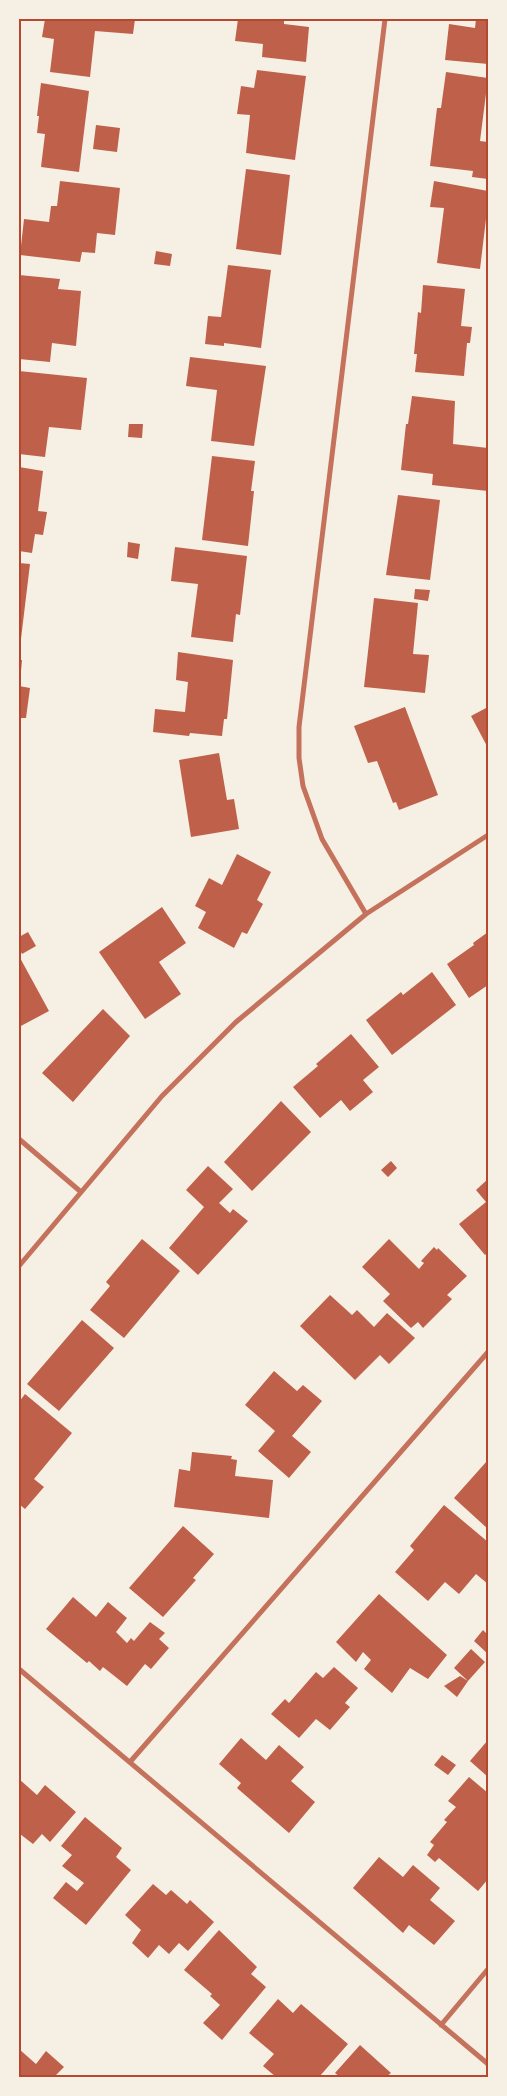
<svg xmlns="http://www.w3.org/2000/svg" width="507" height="2096" viewBox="0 0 507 2096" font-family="Poppins,sans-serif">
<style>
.building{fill:#bf614a}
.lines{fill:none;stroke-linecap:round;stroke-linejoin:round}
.minor{stroke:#c5725c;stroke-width:5}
.neatline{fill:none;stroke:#b5482f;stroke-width:2}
</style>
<rect width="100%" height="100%" fill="#f6efe4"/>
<!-- building -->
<path class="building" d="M45 19H135L133 34 95 31 90 77 50 72 54 39 42 37Z
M238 19H284V24L309 27 306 62 262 57 263 44 235 41Z
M476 19H488V64L445 60 449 24 475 28Z
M257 70 306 76 295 160 246 153 250 115 237 114 241 86 254 88Z
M446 72 488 78 480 141 488 142V179L472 177 473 171 430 166 437 108H441Z
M41 83 89 91 79 172 41 167 45 134 37 133 39 116H37Z
M96 125 120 128 117 152 93 149Z
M246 169 290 175 281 255 236 249Z
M60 181 120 188 115 235 97 233 95 253 82 252 80 262 20 255 24 219 49 222 51 206H57Z
M434 181 488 191V219H486L480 269 437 263 444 208 430 207Z
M156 251 172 254 170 266 154 264Z
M228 265 271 270 261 348 224 343V346L205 344 208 316 221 317Z
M19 275 60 279 58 289 81 291 76 346 52 343 50 362 19 359Z
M423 285 465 289 461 326 472 327 470 343H467L464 376 415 372 417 354H414L418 312 421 313Z
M190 357 266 366 254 446 211 441 217 390 186 386Z
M19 371 87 378 81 430 49 427 45 457 19 454Z
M412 396 455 401 453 444 488 448V491L432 485 433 474 401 470 406 424H408Z
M129 424H143L142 438 128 437Z
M212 456 255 461 251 491H254L248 546 202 540Z
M19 467 43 471 38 511 47 512 43 535 35 534 32 553 19 551Z
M398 495 440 500 430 580 386 575Z
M128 542 140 544 138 559 127 557Z
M175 547 247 556 240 615 236 614 233 642 191 637 198 584 171 581Z
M19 563 30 564 20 647H19Z
M415 589 430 590 428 601 414 599Z
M374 598 418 603 413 654 429 655 425 693 364 687Z
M178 652 233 660 227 719H224L222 736 190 733 189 736 153 732 155 709 185 712 188 682 176 680Z
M19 660H22L20 682H19Z
M19 686 30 688 26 718H19Z
M405 707 438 795 399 810 396 802 393 803 377 761 368 763 354 726Z
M488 707V748L471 716Z
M219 753 227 800 234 799 239 829 191 837 179 760Z
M237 854 271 872 257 900 263 904 247 934 242 932 234 948 198 928 206 912 195 906 209 878 222 885Z
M162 907 186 943 159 962 181 994 145 1019 99 952Z
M28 932 36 946 22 954 19 948V937Z
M488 932V985L469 998 447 964 474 945 473 943Z
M19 956 49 1011 19 1027Z
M432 972 456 1005 392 1055 366 1020 401 992 403 995Z
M103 1009 130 1036 73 1102 42 1073Z
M351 1034 379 1067 363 1080 373 1092 350 1111 341 1100 320 1118 293 1087 318 1066 316 1064Z
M281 1101 311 1132 252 1191 224 1162Z
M391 1161 397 1168 388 1177 381 1170Z
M208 1166 233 1189 219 1203 230 1213 233 1209 248 1221 198 1275 169 1248 204 1207 186 1190Z
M488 1179V1252L485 1255 459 1224 486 1202 476 1190Z
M142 1239 180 1271 124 1338 90 1310 110 1286 106 1282Z
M389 1239 419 1269 424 1263 421 1261 434 1247 437 1250 438 1248 467 1276 447 1295 452 1299 423 1328 418 1322 411 1328 383 1301 390 1294 362 1267Z
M330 1295 352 1315 357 1310 374 1327 387 1313 415 1338 389 1364 380 1355 355 1380 300 1326Z
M82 1320 114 1348 59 1411 27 1384Z
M274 1371 297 1391 303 1385 322 1401 292 1436 311 1452 289 1478 258 1451 275 1431 245 1405Z
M25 1394 72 1433 34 1479 44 1487 25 1509 19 1504V1402Z
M192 1452 232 1456 231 1459 237 1460 235 1476 273 1480 269 1518 174 1507 179 1469 190 1471Z
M487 1461 488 1462V1529L454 1498Z
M444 1505 488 1542V1584L476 1574 459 1594 445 1582 428 1601 395 1572 414 1550 410 1546Z
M183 1526 214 1554 193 1578 196 1580 163 1617 129 1588Z
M379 1594 447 1655 428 1679 410 1668 392 1693 364 1669 371 1660 363 1652 356 1662 336 1642Z
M73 1597 96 1617 108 1602 127 1618 116 1632 127 1643 131 1638 134 1641 150 1622 165 1633 159 1639 169 1648 151 1669 145 1664 127 1686 103 1667 100 1671 89 1661 87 1663 46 1629Z
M483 1630 488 1635V1654L474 1641Z
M471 1649 485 1662 468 1681 454 1668Z
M334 1667 358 1688 345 1703 350 1707 330 1730 316 1719 299 1738 271 1714 285 1699 289 1703 316 1672 323 1678Z
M460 1676 468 1681 457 1697 444 1686Z
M241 1738 266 1760 279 1745 304 1767 291 1781 315 1802 289 1833 237 1788 241 1783 219 1764Z
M488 1740V1777L470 1761Z
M442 1755 456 1765 448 1775 434 1765Z
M469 1777 488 1793V1879L478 1891 439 1858 435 1862 427 1855 434 1845 430 1842 447 1822 444 1820 456 1807 448 1801Z
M19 1779 37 1795 45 1785 76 1812 50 1842 42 1834 33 1844 20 1834 19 1836Z
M85 1817 122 1848 116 1857 131 1870 86 1925 53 1898 66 1882 77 1891 84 1883 62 1866 72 1855 61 1846Z
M379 1857 403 1877 413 1865 440 1888 430 1900 455 1921 434 1945 409 1925 403 1933 353 1888Z
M153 1884 166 1895 171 1890 187 1904 190 1900 214 1922 188 1951 179 1943 169 1954 159 1945 148 1958 132 1943 141 1930 125 1915Z
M219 1930 257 1967 251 1974 266 1987 222 2040 203 2023 220 2005 210 1996 212 1994 184 1970Z
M278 1999 293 2013 301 2004 348 2044 319 2077H276L263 2066 274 2054 249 2033Z
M360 2045 391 2073 386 2077H340L335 2073Z
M19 2049 36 2064 46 2051 64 2067 54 2077H19Z"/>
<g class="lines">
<!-- minor -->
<path class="minor" d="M366 914 322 839 303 786 299 758V727L385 19
M19 1139 81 1192
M19 1266 162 1096 236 1022 366 914 488 835
M19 1669 488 2064
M130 1762 488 1352
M441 2025 488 1969"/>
</g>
<!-- border -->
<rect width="507" height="2096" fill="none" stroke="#f6efe4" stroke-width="40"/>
<rect x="20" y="20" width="467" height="2056" class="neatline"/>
</svg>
